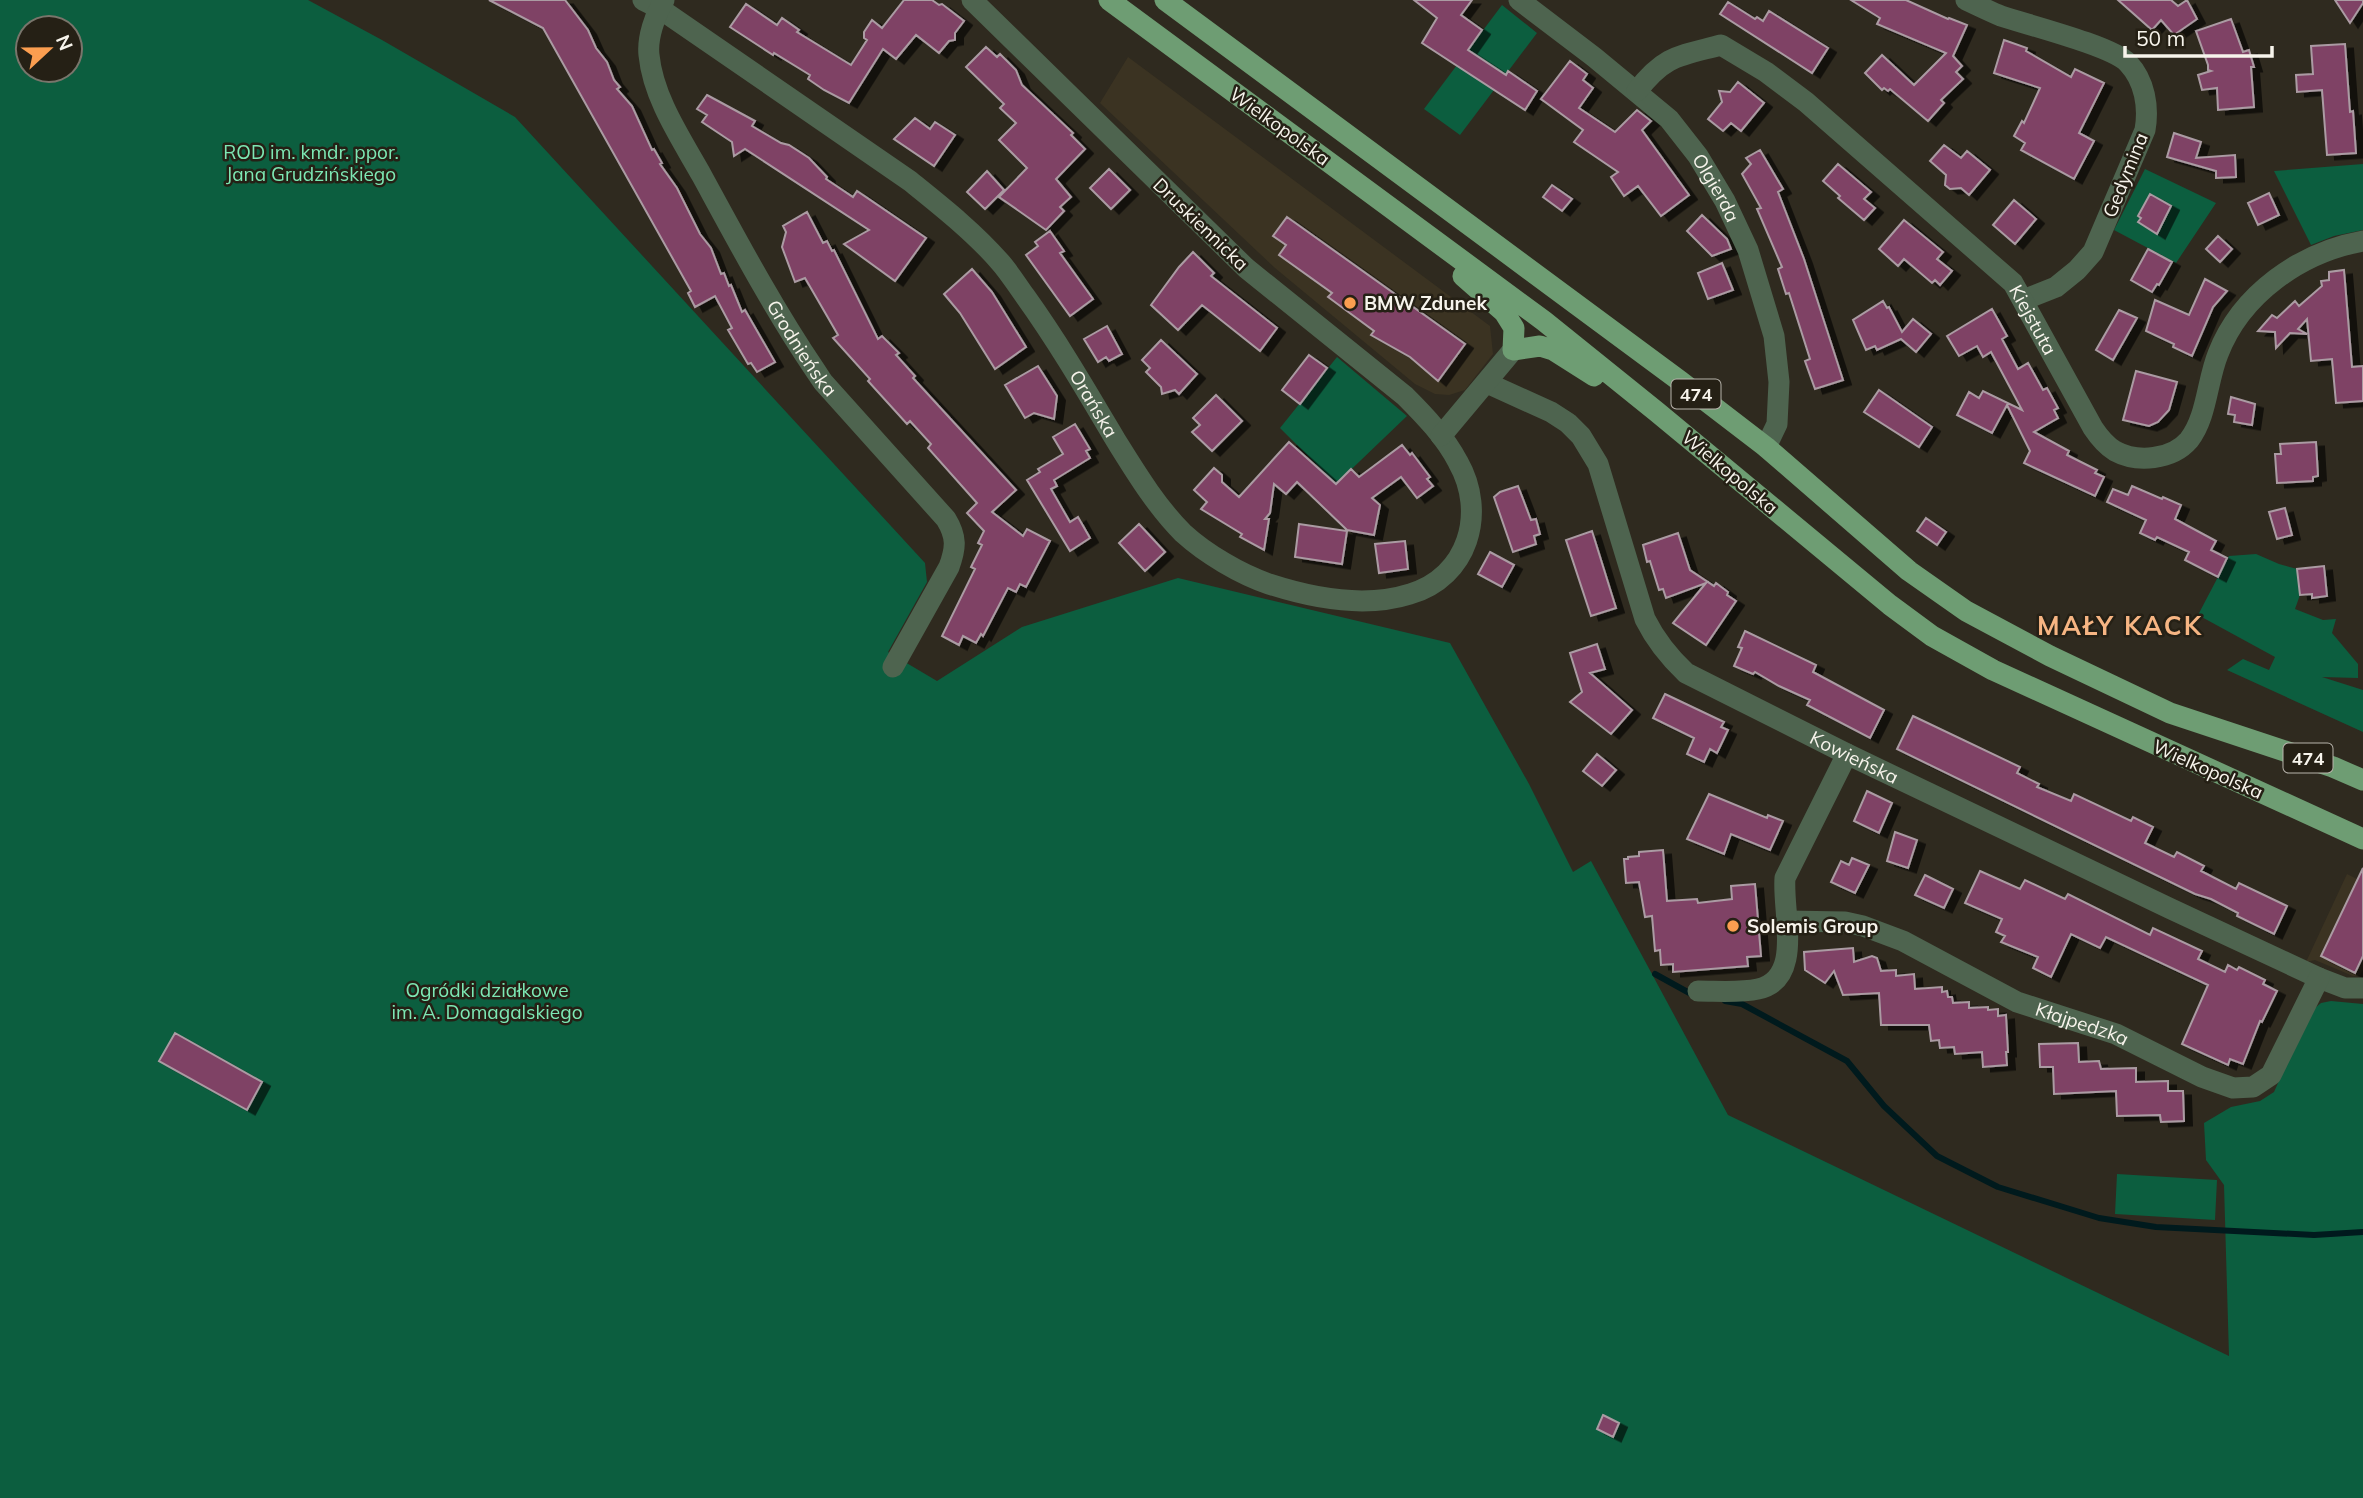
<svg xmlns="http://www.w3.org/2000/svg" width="2363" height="1498" viewBox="0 0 2363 1498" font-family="Mulish,sans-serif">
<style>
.built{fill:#3b3322}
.green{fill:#0c5e3f;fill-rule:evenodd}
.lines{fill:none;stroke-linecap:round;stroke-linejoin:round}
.stream{stroke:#001a1d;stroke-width:6}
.building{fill:#7f4265;stroke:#ab9ba3;stroke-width:2;filter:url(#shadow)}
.street{stroke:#4e644f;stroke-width:21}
.primary{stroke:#6e9d73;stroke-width:21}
.poi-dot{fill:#fb9e50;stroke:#252015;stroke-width:2.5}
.labels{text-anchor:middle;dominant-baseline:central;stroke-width:5;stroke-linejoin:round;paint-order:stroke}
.shield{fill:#252015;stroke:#b8b4ac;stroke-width:2}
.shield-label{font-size:18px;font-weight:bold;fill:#f7f4ec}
.street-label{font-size:19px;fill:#f7f4ec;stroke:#252015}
.park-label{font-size:19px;fill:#7de8b4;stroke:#252015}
.poi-label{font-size:19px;font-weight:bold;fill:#f7f4ec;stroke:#252015;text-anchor:start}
.district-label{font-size:26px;font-weight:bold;letter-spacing:2px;fill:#f6b583;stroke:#252015}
</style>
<defs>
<filter id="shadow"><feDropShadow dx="8" dy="4.5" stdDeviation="0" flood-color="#0009"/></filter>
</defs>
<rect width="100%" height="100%" fill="#2f2a1f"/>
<!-- built -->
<path class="built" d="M1128 57 1490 326 1493 354 1465 390 1449 395 1435 394 1415 384 1275 268 1100 103Z
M2347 874 2363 882V970L2360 975 2353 976 2315 960 2306 962Z"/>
<!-- green -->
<path class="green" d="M0 0H308L382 40 515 117 925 563 927 582 888 652 937 681 1022 627 1178 578 1450 643 1529 784 1573 872 1591 861 1728 1115 2229 1356 2224 1185 2206 1160 2204 1123 2231 1107 2260 1101 2274 1092 2309 1013 2321 1003 2331 1001 2363 1004V1498H0ZM28 28H70V70H28Z
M1502 5 1537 33 1460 135 1424 109Z
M2363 164V230L2334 236 2311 245 2274 171Z
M2145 169 2216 203 2176 263 2114 230Z
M1337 357 1407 416 1336 484 1280 428Z
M2256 554 2279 564 2297 569 2300 595 2295 609 2323 620 2336 619 2332 633 2358 664V678L2322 677 2363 690V732L2227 670 2243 659 2269 670 2275 657 2198 615 2229 556Z
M2117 1174 2217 1180 2215 1220 2115 1214Z"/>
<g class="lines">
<!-- stream -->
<path class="stream" d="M1655 974 1693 995
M1725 1001 1742 1004 1847 1061 1884 1106 1937 1156 1998 1187 2099 1218 2156 1227 2314 1235 2363 1232"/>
</g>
<!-- building -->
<path class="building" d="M489 0H565L588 30 596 48 607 62 614 80 620 87 617 89 632 106 652 150 654 149 662 163 660 164 677 188 700 234 711 248 721 274 724 273 729 286 731 285 742 312 745 310 775 362 757 372 751 363 748 364 728 330 732 328 715 296 695 307 688 293 691 291 543 28Z
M904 0H932L939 5 942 4 964 21 955 33V40L949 41 939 53 916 35 896 59 883 49 849 103 824 90 808 79 810 75 774 53 773 55 730 27 746 4 777 25 782 18 799 30 797 32 851 65 867 40 864 38V32L872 20 882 28Z
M1414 0H1472L1461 15 1482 30 1468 50 1506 75 1508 71 1537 91 1525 110 1422 43 1437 18Z
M1851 0H1906L1948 19 1949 18 1967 25 1953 56 1962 66 1956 72 1963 79 1941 100 1944 103 1928 121 1890 89 1888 91 1884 88 1882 90 1865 73 1882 55 1914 85 1946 53 1877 24 1880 18Z
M2118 0H2171L2178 6 2187 0 2197 19 2174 35 2161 20 2152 30Z
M2335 0H2363V3L2350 23Z
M1728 2 1755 19 1757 17 1763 21 1769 11 1828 48 1812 73 1720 14Z
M2231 19 2243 52 2249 50 2254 67H2251L2254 107 2218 110 2217 88 2202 90 2198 75 2211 71 2208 70V65L2196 31Z
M2004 40 2027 48 2026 51 2071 77 2075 69 2104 83 2079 133 2094 141 2074 179 2021 150 2025 143 2014 136 2022 121 2024 123 2040 88 1994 73Z
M2345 44 2350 112 2353 111 2356 153 2327 155 2322 90 2297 92 2296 75 2313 74 2311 46Z
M986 47 997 57 1000 54 1016 70 1022 85 1073 133 1071 135 1085 149 1056 179 1071 197 1060 207 1064 211 1046 230 999 197 1027 168 999 140 1016 123 1000 108 1004 104 966 67Z
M1570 61 1587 74 1583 80 1593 88 1579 108 1615 132 1637 110 1651 121 1642 130 1689 195 1661 216 1638 186 1624 196 1611 177 1618 172 1574 142 1583 130 1541 99Z
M1738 82 1764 103 1741 131 1731 123 1723 131 1708 119 1722 102 1719 91 1730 92Z
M707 95 755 121 752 126 781 143 789 145 809 158 827 177 826 179 853 197 857 191 926 238 895 281 844 244 869 230 745 149 734 156 732 142 702 122 707 115 697 109Z
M915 118 930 129 935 122 955 135 934 166 894 139Z
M2174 133 2201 142 2196 158 2235 155 2236 177 2216 178V171L2167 157Z
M1944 145 1961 158 1967 151 1990 170 1969 195 1961 188 1950 189 1945 185 1946 175 1930 161Z
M1760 150 1783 189 1778 192 1804 259 1843 380 1815 389 1805 361 1810 359 1789 293 1786 294 1778 269 1782 267 1757 209 1761 208 1742 174 1751 164 1746 158Z
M1838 164 1871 192 1864 199 1875 208 1864 220 1838 198 1840 196 1823 181Z
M1109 169 1130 190 1111 209 1090 188Z
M987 171 1004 190 985 209 967 192Z
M1552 185 1572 199 1562 211 1543 197Z
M2269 193 2279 215 2258 225 2248 203Z
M2150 194 2171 206 2157 234 2138 222 2141 218 2138 216Z
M2014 200 2036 219 2015 244 1993 225Z
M807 212 823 243 827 241 832 251 834 250 878 339 882 336 899 353 896 355 915 376 913 378 1016 490 992 512 1023 536 1027 529 1050 541 1026 587 1020 584 1016 592 1008 588 983 636 981 634 976 643 963 636 959 645 942 636 975 569 971 567 982 545 978 543 984 531 967 513 977 503 928 448 931 444 910 421 907 424 868 381 870 379 833 338 838 335 805 278 795 282 782 247 786 232 783 226Z
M1702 215 1727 239 1731 249 1712 256 1687 231Z
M1287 217 1465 344 1438 381 1410 357 1371 335 1374 331 1328 297 1332 293 1279 255 1286 245 1273 236Z
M1904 220 1943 252 1937 259 1952 271 1940 285 1935 280 1932 283 1904 259 1898 266 1879 249Z
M1050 231 1064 251 1060 253 1093 299 1070 316 1026 255 1038 246 1035 242Z
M2218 236 2232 249 2220 262 2206 249Z
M2148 249 2172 262 2159 285 2157 284 2152 292 2131 280Z
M1193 252 1214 273 1211 276 1277 328 1260 351 1202 305 1178 330 1151 305 1179 267Z
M1722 263 1733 290 1708 299 1698 273Z
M972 269 992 292 1026 347 995 369 960 313 944 294Z
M2344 270 2352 367 2363 366V401L2336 403 2332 359 2311 361 2307 319 2298 329 2307 334 2290 333 2276 348 2275 332 2258 331 2272 315 2277 318 2295 301 2299 306 2322 286 2321 281 2329 280V272Z
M2205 279 2227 291 2213 307 2192 356 2173 347 2174 344 2146 331 2155 300 2189 315Z
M1883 301 1887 308 1889 307 1902 332 1913 319 1931 334 1916 352 1901 339 1877 350 1875 346 1866 350 1853 320Z
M1992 309 2007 336 2002 339 2018 369 2028 363 2043 390 2047 388 2058 408 2054 410 2058 418 2034 432 2069 451 2067 455 2097 470 2095 473 2104 477 2095 496 2024 463 2030 451 2007 405 1992 433 1957 415 1969 392 1979 398 1983 391 2022 410 1991 352 1983 357 1977 346 1959 356 1947 336Z
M2119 310 2137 318 2113 360 2096 350Z
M1107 326 1122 354 1109 361 1106 357 1098 362 1084 339Z
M1161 340 1197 374 1179 394 1175 390 1162 394 1161 387 1146 372 1150 368 1142 360Z
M1309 355 1327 368 1300 404 1282 390Z
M1038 366 1057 396 1054 419 1034 413 1025 418 1005 385Z
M2136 371 2177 382 2169 410 2158 422 2149 426 2123 420Z
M1879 390 1932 427 1919 447 1864 412Z
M1216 395 1242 421 1212 451 1192 432 1200 425 1193 418Z
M2231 397 2255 404 2252 425 2234 422 2235 415 2228 414Z
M1075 424 1090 449 1086 451 1090 458 1054 480 1057 486 1051 489 1070 522 1078 517 1090 538 1070 551 1027 480 1040 472 1038 469 1063 454 1053 437Z
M1289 442 1336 484 1351 469 1359 477 1402 445 1410 455 1412 453 1430 477 1427 479 1433 486 1417 498 1401 477 1372 498 1380 505 1374 535 1347 530 1297 482 1286 494 1274 484 1270 513 1265 519H1269L1264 550 1240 537 1242 534 1201 509 1207 502 1194 490 1214 468 1222 475V482L1239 497Z
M2316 442 2318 476 2313 477V481L2277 483 2275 454H2281L2280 444Z
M1518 486 1531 520 1536 519 1540 534 1534 536 1536 544 1513 552 1494 497 1500 492Z
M2132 486 2162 499 2163 497 2181 505 2175 519 2216 541 2211 550 2227 558 2218 577 2185 560 2189 552 2157 537 2155 540 2140 533 2146 520 2107 502 2113 489 2128 495Z
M2285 508 2292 535 2277 539 2269 512Z
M1926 518 1946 532 1937 545 1917 531Z
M1139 524 1165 552 1145 571 1119 543Z
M1299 524 1347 531 1342 564 1295 557Z
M1592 531 1616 608 1591 616 1566 540Z
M1678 533 1690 570 1714 586 1716 583 1728 592 1727 595 1736 601 1706 645 1673 623 1706 583 1666 598 1663 589 1659 590 1650 561 1647 562 1643 545Z
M1405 541 1408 569 1379 573 1375 544Z
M1490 552 1514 565 1502 587 1478 574Z
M2324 566 2327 596 2312 598V594L2300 595 2297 569Z
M1745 631 1816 665 1813 672 1884 710 1870 738 1807 705 1810 700 1779 686 1755 672 1753 674 1734 666 1742 648 1738 647Z
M1597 644 1605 669 1590 673 1632 710 1611 734 1570 702 1582 692 1570 653Z
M1665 694 1724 722 1721 727 1728 730 1717 753 1710 749 1704 762 1687 754 1694 738 1653 718Z
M1913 716 2020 767 2017 773 2039 784 2037 787 2071 801 2074 794 2131 821 2133 817 2153 827 2145 843 2174 857 2177 852 2204 866 2201 871 2236 889 2239 883 2287 906 2274 934 2237 916 2238 913 2211 899 2195 894 1897 749Z
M1597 754 1616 770 1602 786 1583 771Z
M1867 791 1892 803 1879 833 1854 821Z
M1709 794 1767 818 1768 815 1783 821 1770 850 1731 834 1724 854 1687 839Z
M1895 832 1917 840 1908 868 1887 861Z
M1663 850 1667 901 1697 899 1698 903 1732 899 1731 886 1755 884 1761 956 1747 957 1748 966 1673 972V964L1661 965 1660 950 1655 951 1652 916 1645 917 1639 882 1626 883 1624 859H1628V857L1639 856V852Z
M1852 858 1869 865 1855 893 1831 882 1841 861 1849 865Z
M2363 868V956L2355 973 2321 956Z
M1980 871 2020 889 2025 880 2065 899 2068 894 2150 935 2153 928 2202 951 2198 959 2225 972 2228 965 2237 970 2239 967 2265 980 2263 984 2277 991 2262 1022 2260 1021 2243 1064 2230 1059 2228 1065 2182 1044 2208 985 2106 937 2100 948 2071 934 2051 977 2033 968 2038 957 2001 942 2005 936 1996 932 2002 919 1965 903Z
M1925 875 1953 889 1944 908 1915 895Z
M1853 948 1854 962 1872 956 1877 958 1881 971 1896 970V976L1914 974 1915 989 1942 987V992L1947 991 1948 997H1952L1953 1003 1969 1002V1008L1988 1007V1010L1998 1009V1016L2006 1015 2008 1052H2006L2007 1065 1983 1067 1982 1052 1955 1054 1954 1047 1940 1048 1939 1040 1931 1041 1929 1025H1881L1879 993 1843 995 1834 971 1825 983 1805 970 1804 952Z
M175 1033 262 1082 247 1110 159 1061Z
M2078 1043 2079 1062 2099 1061 2101 1069 2136 1068V1082L2168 1081V1091H2183L2184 1121 2161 1122 2160 1115 2117 1116 2116 1091 2054 1094 2053 1067H2040L2039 1044Z
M1603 1415 1619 1423 1613 1437 1597 1429Z"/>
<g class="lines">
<!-- street -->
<g class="street">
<path id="s1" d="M643 0 659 8 910 181C941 206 974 232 1000 262 1009 272 1017 285 1025 296 1058 342 1086 390 1115 439 1135 471 1156 506 1183 533 1206 554 1240 574 1269 584 1312 598 1366 608 1410 594 1468 577 1487 513 1458 462 1445 437 1425 416 1405 396L1246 268 972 0"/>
<path id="s2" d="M664 0C655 15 647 38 649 55 653 98 682 140 702 176 738 242 773 308 815 370L823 382 946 519C957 537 956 548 949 567L893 667"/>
<path id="s3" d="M1519 0 1594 57 1669 119 1698 156 1725 201 1748 250 1774 336 1779 382 1777 424 1766 447"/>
<path d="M1966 0C1977 5 1989 11 2001 16 2028 25 2112 46 2128 63 2145 81 2149 107 2145 130L2093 252 2077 270 2056 287 2023 300"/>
<path id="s4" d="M1637 91C1665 55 1679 56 1721 45L1766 72 1806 102 2013 283 2093 428C2099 437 2105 445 2115 451 2137 463 2172 460 2189 440 2207 417 2207 381 2218 354 2241 294 2301 252 2363 241"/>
<path id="s5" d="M1487 383 1551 412 1568 423 1581 436 1598 464 1645 619C1656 641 1668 656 1686 673L1847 754 2169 908 2319 978 2345 988H2363"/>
<path d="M1441 436 1513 350"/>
<path id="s6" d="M1787 921 1845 922 1863 926 1903 941 2017 1002 2116 1034 2202 1077 2233 1088 2253 1087 2271 1075 2319 978"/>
<path d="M1698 991C1718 991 1740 993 1758 989 1804 979 1782 912 1785 878L1847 754"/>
</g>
<!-- primary -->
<path class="primary" d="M1109 0 1544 321 1657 412 1890 605 1932 636 1993 670 2363 839
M1165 0 1680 381 1766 447 1909 571 1966 611 2050 656 2170 713 2333 767 2363 780
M1463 276 1504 312 1514 328 1513 350 1540 346 1553 350 1594 376"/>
</g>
<!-- markers -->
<g class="poi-dot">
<circle cx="1350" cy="303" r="7"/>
<circle cx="1733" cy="926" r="7"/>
</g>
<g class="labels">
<!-- shield labels -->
<g class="shield">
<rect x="1671.5" y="379.5" width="49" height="29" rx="5"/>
<rect x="2283.5" y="743.5" width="49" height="29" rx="5"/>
</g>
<g class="shield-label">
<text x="1696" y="394">474</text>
<text x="2308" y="758">474</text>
</g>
<!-- street labels -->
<g class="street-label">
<text transform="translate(1280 126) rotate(36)">Wielkopolska</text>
<text transform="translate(2125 175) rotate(-68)">Gedymina</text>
<text stroke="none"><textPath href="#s3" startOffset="275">Olgierda</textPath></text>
<text transform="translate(1201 224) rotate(44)">Druskiennicka</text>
<text stroke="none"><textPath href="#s4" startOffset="518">Kiejstuta</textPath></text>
<text stroke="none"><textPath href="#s2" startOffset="390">Grodnieńska</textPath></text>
<text stroke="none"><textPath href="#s1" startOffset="614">Orańska</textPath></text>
<text transform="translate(1730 472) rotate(40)">Wielkopolska</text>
<text stroke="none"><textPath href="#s5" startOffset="560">Kowieńska</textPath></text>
<text transform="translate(2208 769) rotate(24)">Wielkopolska</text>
<text stroke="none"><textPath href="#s6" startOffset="317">Kłajpedzka</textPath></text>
</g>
<!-- park labels -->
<g class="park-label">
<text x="311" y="152">ROD im. kmdr. ppor.<tspan x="311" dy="22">Jana Grudzińskiego</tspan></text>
<text x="487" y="990">Ogródki działkowe<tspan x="487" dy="22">im. A. Domagalskiego</tspan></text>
</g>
<!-- poi labels -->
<g class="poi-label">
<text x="1364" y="303">BMW Zdunek</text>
<text x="1747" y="926">Solemis Group</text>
</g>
<!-- district labels -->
<g class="district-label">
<text x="2120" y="625">MAŁY KACK</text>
</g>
</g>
<!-- north arrow -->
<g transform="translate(49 49) rotate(68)"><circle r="33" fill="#252015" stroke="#79756b" stroke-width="2"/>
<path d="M0-5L12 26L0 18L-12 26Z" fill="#fb9e50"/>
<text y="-10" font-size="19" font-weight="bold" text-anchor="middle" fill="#f7f4ec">N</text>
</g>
<!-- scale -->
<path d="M2125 46v10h147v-10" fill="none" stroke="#f7f4ec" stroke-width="3.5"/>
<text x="2136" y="46" font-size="21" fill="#f7f4ec" stroke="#252015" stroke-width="5" paint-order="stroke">50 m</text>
</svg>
